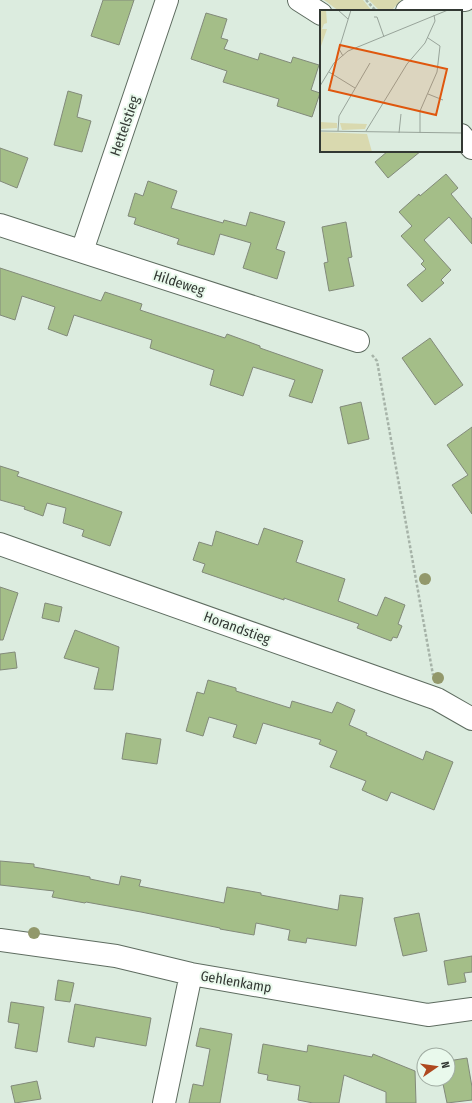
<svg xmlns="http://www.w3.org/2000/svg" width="472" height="1103" viewBox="0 0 472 1103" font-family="'Fira Sans Condensed',sans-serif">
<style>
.green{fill:#d9d9af}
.building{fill:#a4be88;stroke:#828a7a}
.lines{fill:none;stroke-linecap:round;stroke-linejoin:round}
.minor-casing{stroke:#5e6c60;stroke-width:24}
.path{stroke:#a6b3a8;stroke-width:2.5;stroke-dasharray:3 2;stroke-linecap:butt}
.minor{stroke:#fff;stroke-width:22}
.tree{fill:#92986b}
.labels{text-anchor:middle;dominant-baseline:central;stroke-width:4;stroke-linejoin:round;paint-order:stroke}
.street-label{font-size:14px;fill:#323833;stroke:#e9f9ec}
.inset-road{fill:none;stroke:#98a49a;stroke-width:1}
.view{fill:#df570e;fill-opacity:0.15;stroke:#df570e;stroke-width:2}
.inset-edge{fill:none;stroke:#323833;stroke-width:2}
</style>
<rect width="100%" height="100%" fill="#dcecdf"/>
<!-- green -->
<path class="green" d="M324 0H363L372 11H339Z
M369 0H401L391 11H380Z"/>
<!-- building -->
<path class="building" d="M103 0H134L119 45 91 36Z
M206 13 227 19 221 38 228 40 224 49 258 60 260 53 291 63 293 57 319 65 311 90 320 93 312 117 277 106 279 99 223 82 227 71 191 59Z
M68 91 82 95 77 117 91 121 82 152 54 145Z
M0 148 28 158 17 188 0 181Z
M388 151H421L388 178 375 162Z
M446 174 458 188 451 194 472 219V244L449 217 424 240 451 270 441 280 444 283 422 302 407 285 426 269 421 264 424 261 401 236 412 226 399 212 419 194 420 196Z
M148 181 177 191 171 208 223 223 224 220 246 226 250 212 285 222 276 249 285 252 277 279 243 268 251 243 220 234 214 255 177 244 179 239 134 224 136 218 128 216 135 193 143 196Z
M346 222 352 257 348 258 354 286 329 291 324 263 328 262 322 227Z
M0 268 101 301 105 292 142 304 140 310 225 338 227 334 260 346V348L323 370 312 403 289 396 295 380 253 367 243 396 210 385 214 370 150 348 152 340 74 315 67 336 48 329 55 307 22 296 15 320 0 315Z
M430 338 463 385 435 405 402 358Z
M361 402 369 439 348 444 340 407Z
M472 427V514L452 485 468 475 447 445Z
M0 466 19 472 17 476 122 512 110 546 82 536 84 530 63 523 66 508 47 503 43 516 24 509 25 507 0 500Z
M264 528 303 541 296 562 345 579 338 601 377 616 385 597 405 605 398 624 402 626 397 638 393 637 391 641 357 628 359 624 284 598V600L202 572 205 564 193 560 199 542 212 546 216 531 258 545Z
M0 587 18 593 3 640H0Z
M45 603 62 607 59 622 42 618Z
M75 630 119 647 113 690 94 689 99 668 64 658Z
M15 652 17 668 0 670V654Z
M208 680 236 688V691L290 708 292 701 332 713 337 702 355 710 349 725 367 733 366 735 423 760 426 751 453 762 434 810 391 792 387 801 362 790 366 781 330 767 337 751 319 744 321 740 263 723 256 744 233 737 237 725 209 717 203 736 186 731 197 692 204 694Z
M126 733 161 739 157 764 122 759Z
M0 861 34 864V867L90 877V879L119 885 121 876 141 880 139 886 224 903 227 887 261 893V895L338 910 340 895 363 898 356 946 307 938 306 943 288 940 290 930 256 923 254 935 220 929V928L141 912 86 902 85 903 52 897 54 891 0 885Z
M419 913 427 951 403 956 394 918Z
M472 956V972L464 973 466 982 448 985 444 961Z
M58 980 74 983 70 1002 55 1000Z
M11 1002 44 1007 37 1052 15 1048 19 1024 8 1022Z
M75 1004 151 1018 146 1046 96 1037 94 1047 68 1042Z
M200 1028 232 1034 220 1103H189L193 1084 203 1086 210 1049 196 1046Z
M263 1044 307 1052 308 1045 372 1057 373 1054 415 1071 416 1103H386V1092L344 1075 339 1103H313L298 1100 300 1086 267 1080 268 1075 258 1073Z
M467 1058 472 1087V1100L447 1103 442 1079H448V1061Z
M37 1081 41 1099 15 1103 11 1086Z"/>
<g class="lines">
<defs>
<path id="minor" d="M299 0 321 14
M407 11 419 3 432 1 465 0
M461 135 472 148
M0 225 358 341
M82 251 167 0
M0 544 437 699 472 719
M0 940 116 956 191 974 428 1015 472 1009
M164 1103 191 974"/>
</defs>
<!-- minor casing -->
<use href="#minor" class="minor-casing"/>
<!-- path -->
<path class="path" d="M366 0 376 11
M372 355 377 361 433 675"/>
<!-- minor -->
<use href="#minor" class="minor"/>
</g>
<!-- trees -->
<g class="tree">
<circle cx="425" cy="579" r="6"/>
<circle cx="438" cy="678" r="6"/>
<circle cx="34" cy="933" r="6"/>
</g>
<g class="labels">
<!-- street labels -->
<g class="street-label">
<text transform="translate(125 126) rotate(-71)">Hettelstieg</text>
<text transform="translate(179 283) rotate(18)">Hildeweg</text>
<text transform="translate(237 628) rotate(20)">Horandstieg</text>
<text transform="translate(236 982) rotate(10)">Gehlenkamp</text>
</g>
</g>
<!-- overview -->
<g transform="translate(320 10)">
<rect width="142" height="142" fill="#dcecdf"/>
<path d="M0 0H6L7 13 4 14 2 19H7L0 39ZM0 112 17 113V118L0 119ZM20 113 47 114 45 119 22 120ZM0 122 47 124 52 142H0Z" fill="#d9d9af"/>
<path class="inset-road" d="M18 0 28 9M54 7H57L64 27M23 46 19 39 31 0M9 62 35 78M0 76 14 53 28 41 128 0M108 84 123 90M0 121 142 123M18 121 19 106 50 53M46 121 87 54 105 33 115 11 114 5M79 123 81 104M100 123V101L117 62 120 36 108 28"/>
<path class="view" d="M20 35 127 59 116 105 9 80Z"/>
<rect width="142" height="142" class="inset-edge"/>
</g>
<!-- north arrow -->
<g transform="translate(436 1067) rotate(77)"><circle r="19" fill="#e9f9ec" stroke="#a0aca2"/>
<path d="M0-3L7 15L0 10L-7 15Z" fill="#af491f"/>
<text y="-6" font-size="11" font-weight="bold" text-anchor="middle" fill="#323833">N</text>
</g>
</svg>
